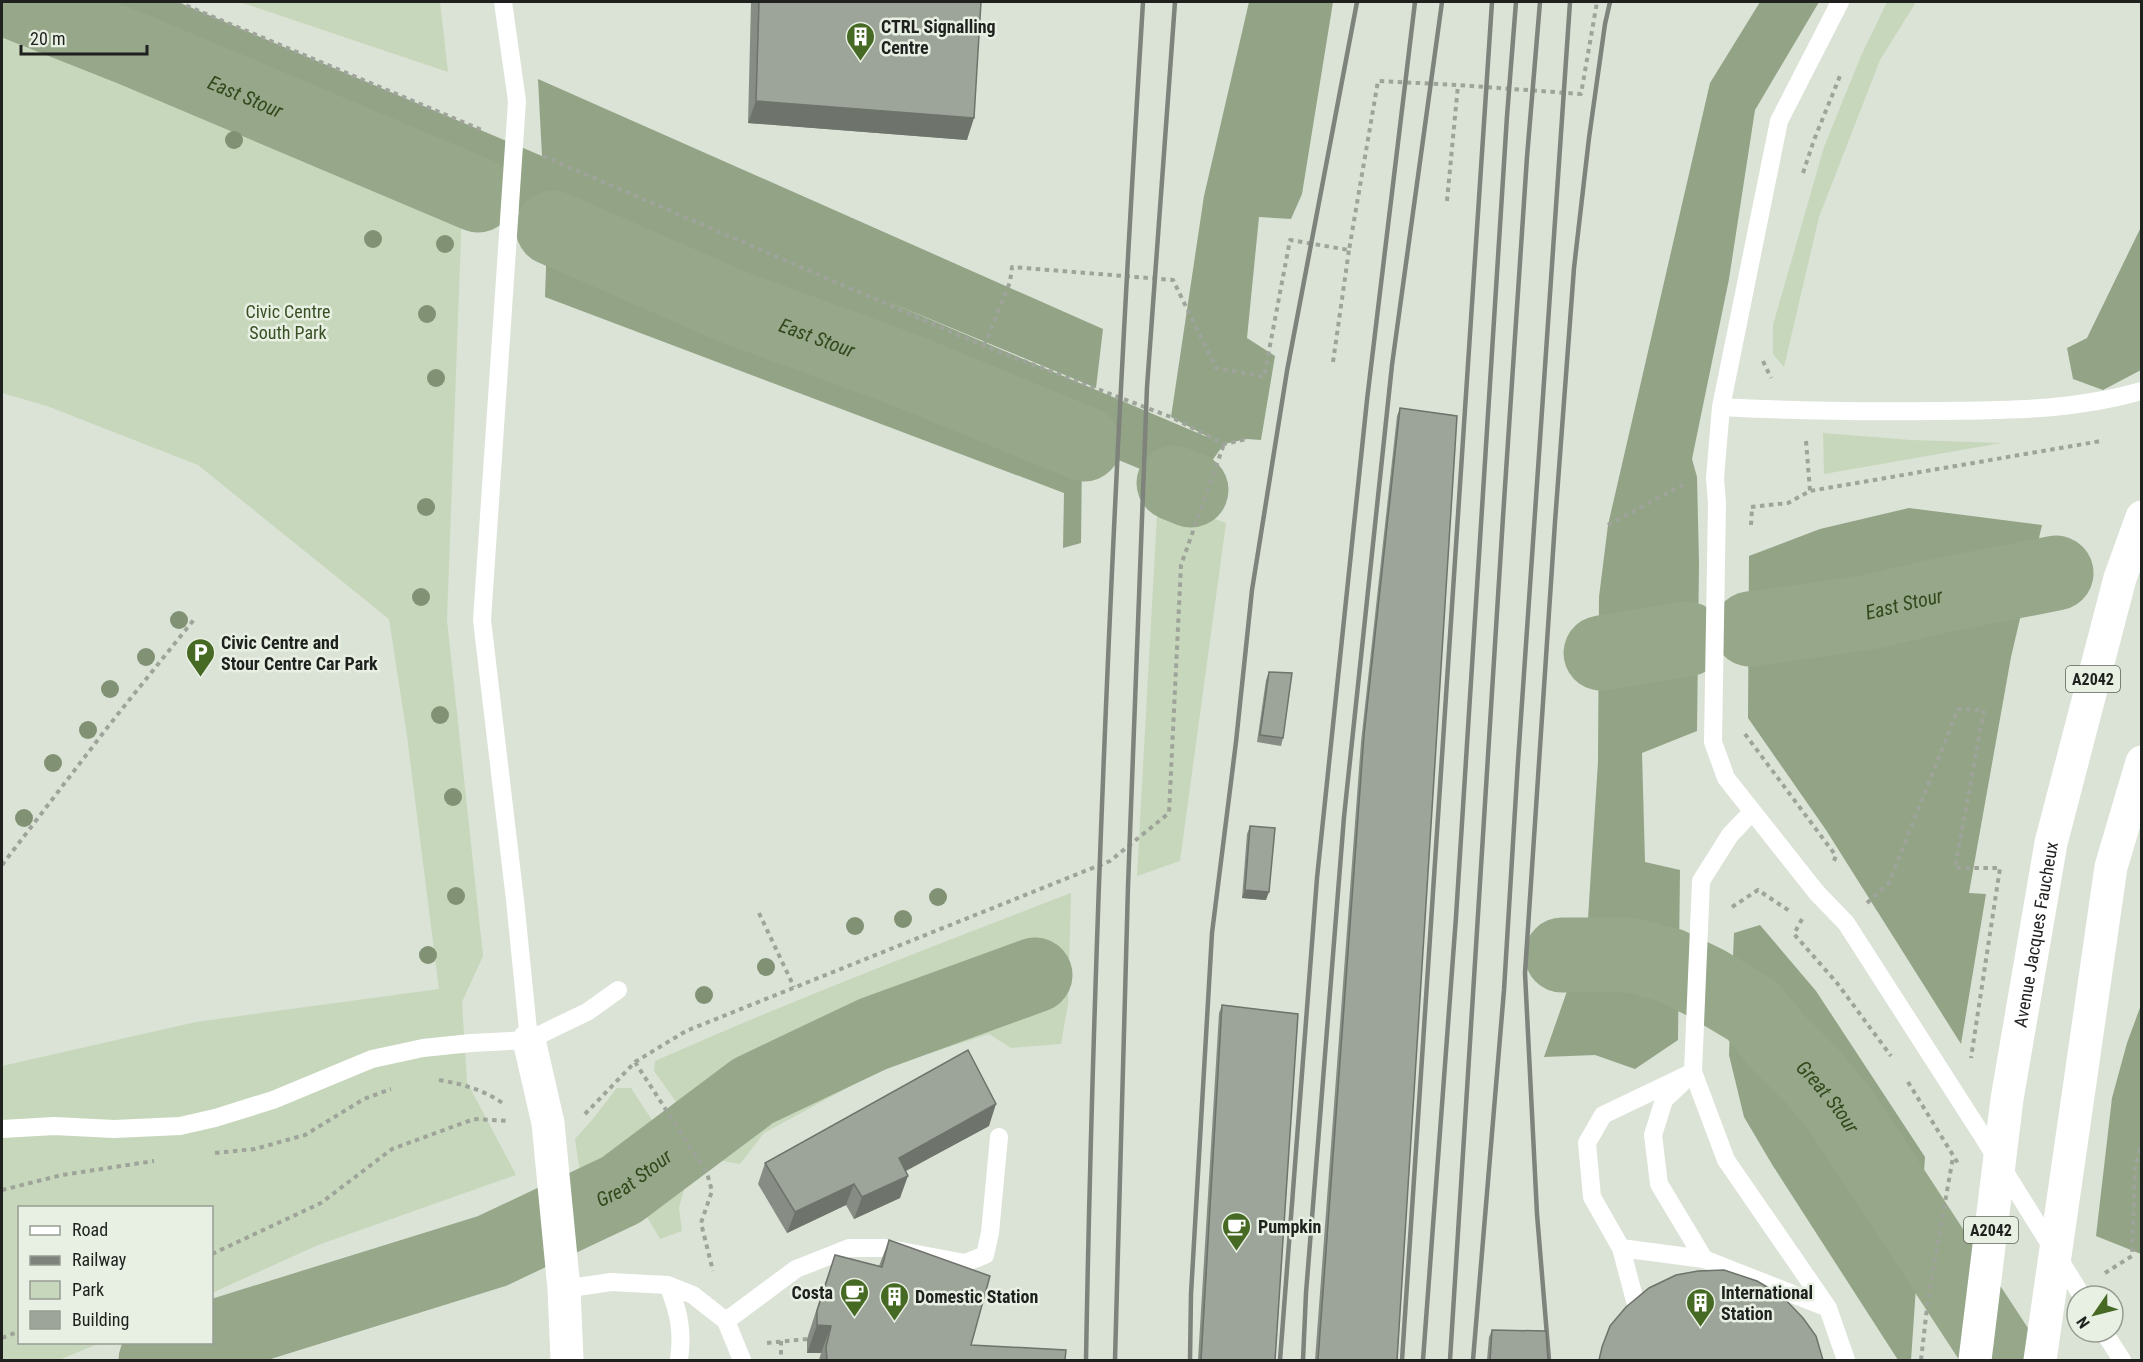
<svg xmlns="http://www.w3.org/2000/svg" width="2143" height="1362" viewBox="0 0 2143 1362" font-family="'Roboto Condensed',sans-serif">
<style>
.green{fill:#c7d7bb}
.forest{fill:#92a386}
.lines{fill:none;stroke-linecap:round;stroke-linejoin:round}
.river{stroke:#96a78a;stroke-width:75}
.path{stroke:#9ea49a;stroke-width:4;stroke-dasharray:4.5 4.5;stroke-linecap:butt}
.service{stroke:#fff;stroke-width:18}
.minor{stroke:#fff;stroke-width:33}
.primary{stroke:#fff;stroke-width:33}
.rail{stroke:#7e837b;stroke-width:4.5}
.tree{fill:#819274}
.wall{fill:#878d84}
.shaded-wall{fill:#6e736b}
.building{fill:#9da499;stroke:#6e736b;stroke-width:1.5}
.labels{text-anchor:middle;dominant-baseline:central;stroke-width:5;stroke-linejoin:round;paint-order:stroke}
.shield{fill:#e8efe3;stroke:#5b5f58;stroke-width:1.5}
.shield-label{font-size:16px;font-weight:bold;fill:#1e211d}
.poi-label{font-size:18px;font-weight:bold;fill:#1e211d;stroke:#e8efe3;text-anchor:start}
.park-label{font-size:18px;fill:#385023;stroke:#e8efe3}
.street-label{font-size:18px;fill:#1e211d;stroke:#e8efe3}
.water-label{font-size:20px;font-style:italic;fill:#32491c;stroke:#e8efe3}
</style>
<rect width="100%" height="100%" fill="#dbe2d6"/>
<!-- green -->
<path class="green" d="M240 2H440L448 72Z
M1887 2H1916L1880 60 1819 217 1784 367 1773 354V325L1824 147 1861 56Z
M2 30 98 62 462 208 447 620 483 956 462 1002 467 1082 516 1175 318 1245 212 1293V1208H20V1342L100 1343 59 1360H2V1066L196 1022 439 989 407 736 389 619 198 465 47 406 2 393Z
M1823 433 1911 440 2001 443 1824 474Z
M1158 498 1226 523 1180 861 1137 876Z
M1071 893 1068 1004 1061 1044 1011 1048 989 1034 884 1068 764 1133 740 1164 718 1160 654 1071 655 1061C792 1000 931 947 1071 893Z
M617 1088H631L688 1175 679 1208 682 1231 660 1239 647 1217 604 1221 609 1236H589L575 1139 592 1120Z"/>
<!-- forest -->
<path class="forest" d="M2 2H178L542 156 538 79 1103 329 1096 388 884 300 1212 439 1171 417 1204 196 1249 2H1333L1302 194 1291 219 1259 217 1247 338 1275 356 1261 440 1247 439 1224 444 1191 490 478 195 2 11Z
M1760 2H1819L1755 110 1729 279 1692 459 1697 477 1699 563 1697 731 1642 753 1645 862 1680 870 1678 1040 1635 1069 1595 1055 1544 1057 1587 934 1598 762 1599 597 1608 525 1710 83Z
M2141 227V370L2103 390 2073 379 2067 348 2087 338Z
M547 241 1082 455 1081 543 1063 548 1064 493 545 297Z
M1909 508 2042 525 2011 657 1969 893 1986 894 1961 1044 1826 830 1748 718 1749 556 1820 529Z
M1760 925 1816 991 1925 1157 1911 1360H1898L1773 1166 1744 1117 1729 1055 1734 933Z
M2141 1005V1254L2096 1236 2112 1098 2127 1043Z"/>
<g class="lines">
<!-- river -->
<g class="river">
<path id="s1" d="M14 2 135 50 478 195"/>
<path id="s2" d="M553 228 733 307 905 370 1084 444"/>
<path d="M1174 483 1191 490"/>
<path id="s3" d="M1750 629 1870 612 1938 596 2056 573"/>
<path d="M1601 653 1687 639"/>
<path id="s4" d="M1562 955H1630L1669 965 1706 983 1753 1011 1776 1040 1813 1077 1841 1111 2004 1360"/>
<path id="s5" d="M212 1338 492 1251 621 1190 753 1091 873 1034 1035 975"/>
<path d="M156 1360 199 1342"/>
</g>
<!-- path -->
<path class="path" d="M178 2 484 131
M543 156 984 346 1171 417 1224 444 1247 439
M1803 173 1814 140 1840 76
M1447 201 1458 85
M984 346 1010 282 1012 267 1173 280 1216 368 1264 377 1290 240 1349 250 1378 81 1458 85 1581 94 1597 2
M1763 361 1771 378
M1333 362 1349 250
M1806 441 1810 491
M1751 507 1788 503 1810 491 2101 441
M1608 525 1684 484
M1751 525 1752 508
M1745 734 1836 856 1833 863
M2 865 110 724 196 617
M1867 903 1889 883 1958 709 1984 710 1955 868H2000L1971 1058
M1732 907 1758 890 1791 912
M759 913 794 987
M1802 919 1794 934 1837 983 1891 1056
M635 1062 707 1173 712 1191 701 1223 713 1271
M439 1080C463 1084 484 1090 504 1104
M1908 1082 1959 1165
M585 1114 635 1062 686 1031 1110 861 1169 813 1181 565 1224 444
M215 1153 255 1149 305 1135 364 1099 391 1089
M2 1190 62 1175 154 1161
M212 1254 321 1203 392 1149 474 1119 509 1121
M2105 1273 2132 1256 2135 1167 2142 1142
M2 1338 20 1331
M781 1341V1360
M767 1343 807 1339
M1921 1360 1928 1299 1953 1157"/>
<!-- service -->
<path class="service" d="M503 2 517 101 482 620 515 900 529 1040
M1840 2 1779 121 1721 407 1715 478 1717 503 1713 742 1726 778 1817 893 1846 923 1982 1135 2082 1296
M1721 407C1793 411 1865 412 1937 411 2009 410 2071 411 2142 391
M1752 812 1730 835 1701 881 1693 1072 1726 1160 1828 1308 1846 1360
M1693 1072 1603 1115 1587 1143 1592 1197 1621 1248 1704 1259 1828 1308
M1681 1084 1664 1100 1653 1135 1659 1184 1704 1259
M2 1129 54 1126 114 1129 180 1126 215 1118 273 1100 372 1059 423 1048 471 1043 529 1040 587 1012 618 990
M1621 1248 1639 1316
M668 1285C679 1312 683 1331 679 1360
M564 1289 611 1282 668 1285 693 1295 726 1321 742 1360
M726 1321 796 1269 849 1248H885L965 1263 985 1255 990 1233 999 1137
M2104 1332 2122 1360"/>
<!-- minor -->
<path class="minor" d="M529 1040 548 1123 564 1289 567 1360"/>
<!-- primary -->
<g class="primary">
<path id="s6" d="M1975 1360 2007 1099 2051 843 2120 578 2142 517"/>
<path d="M2040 1360 2111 867 2142 762"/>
</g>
<!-- rail -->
<path class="rail" d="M1086 1360C1094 907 1115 454 1143 2
M1115 1360 1128 886 1147 387 1175 2
M1190 1360 1191 1294 1212 933 1236 742 1252 590 1287 371 1357 2
M1280 1360 1317 878 1367 400 1415 2
M1303 1360 1306 1293 1344 817 1392 365 1442 2
M1402 1360 1492 2
M1423 1360 1456 917 1507 116 1516 2
M1450 1360 1503 517 1527 157 1540 2
M1473 1360 1504 990 1518 761 1570 2
M1549 1360 1537 1214 1525 973 1555 522 1574 268 1589 138 1605 24 1610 2"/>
</g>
<!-- trees -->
<g class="tree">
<circle cx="234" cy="140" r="9"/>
<circle cx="373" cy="239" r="9"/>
<circle cx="445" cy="244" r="9"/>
<circle cx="427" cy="314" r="9"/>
<circle cx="436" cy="378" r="9"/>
<circle cx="426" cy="507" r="9"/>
<circle cx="421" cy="597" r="9"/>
<circle cx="179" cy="620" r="9"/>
<circle cx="146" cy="657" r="9"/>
<circle cx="110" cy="689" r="9"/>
<circle cx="440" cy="715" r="9"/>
<circle cx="88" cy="730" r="9"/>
<circle cx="53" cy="763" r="9"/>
<circle cx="453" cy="797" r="9"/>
<circle cx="24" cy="818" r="9"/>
<circle cx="456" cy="896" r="9"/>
<circle cx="938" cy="897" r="9"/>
<circle cx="903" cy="919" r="9"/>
<circle cx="855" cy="926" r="9"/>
<circle cx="428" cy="955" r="9"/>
<circle cx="766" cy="967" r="9"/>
<circle cx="704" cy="995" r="9"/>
</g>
<!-- wall -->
<path class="wall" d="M751 2H981L967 140 748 123Z
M1400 408 1397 1360H1315L1361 742 1397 416Z
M1269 672 1283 738 1281 746 1257 742 1266 680Z
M1250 826 1266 900 1242 898 1247 834Z
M1222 1005 1275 1360H1198L1219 1013Z
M989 1126 905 1171 900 1198 854 1219 846 1205 787 1233 758 1184 765 1163Z
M889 1240 971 1345 1065 1360H819L821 1353H807V1339L825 1283 835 1255 879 1266Z
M1492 1330 1548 1360H1487L1489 1337Z"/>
<!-- shaded-wall -->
<path class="shaded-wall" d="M756 101 974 118 967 140 748 123Z
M1245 890 1269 892 1266 900 1242 898Z
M996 1104 989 1126 891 1179 899 1158Z
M908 1176 900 1198 854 1219 862 1197Z
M854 1184 846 1205 787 1233 795 1212Z
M817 1325 831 1326 821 1353H807Z"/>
<!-- building -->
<path class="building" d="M759 2H981L974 118 756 101Z
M1400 408 1457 416 1397 1360H1318L1364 735Z
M1269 672 1292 673 1283 738 1260 735Z
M1250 826 1275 828 1269 892 1245 890Z
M1222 1005 1298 1014 1275 1360H1201Z
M968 1050 996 1104 899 1158 908 1176 862 1197 854 1184 795 1212 765 1163Z
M889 1240 990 1276 971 1345 1066 1350 1065 1360H827L826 1347 831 1326 817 1325V1311L835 1255 882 1267Z
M1724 1270 1757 1281 1781 1295 1803 1318 1816 1336 1823 1360H1599L1602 1347 1610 1326 1626 1307 1649 1288 1676 1275 1698 1271Z
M1492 1330 1546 1331 1548 1360H1490Z"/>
<!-- icons -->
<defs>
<symbol id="building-pin" viewBox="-11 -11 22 30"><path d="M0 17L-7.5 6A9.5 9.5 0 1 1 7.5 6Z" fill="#466a23" stroke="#e8efe3"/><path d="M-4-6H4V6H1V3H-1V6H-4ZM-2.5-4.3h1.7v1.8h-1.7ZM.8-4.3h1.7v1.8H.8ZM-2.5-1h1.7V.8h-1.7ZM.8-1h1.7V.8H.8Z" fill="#fff"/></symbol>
<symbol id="parking-pin" viewBox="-11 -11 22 30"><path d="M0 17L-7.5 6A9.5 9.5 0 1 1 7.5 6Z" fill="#466a23" stroke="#e8efe3"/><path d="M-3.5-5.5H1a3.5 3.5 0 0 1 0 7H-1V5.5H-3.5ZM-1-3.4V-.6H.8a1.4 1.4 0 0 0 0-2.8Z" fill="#fff"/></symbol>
<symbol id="cafe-pin" viewBox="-11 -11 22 30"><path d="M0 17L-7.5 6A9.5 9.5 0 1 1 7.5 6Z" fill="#466a23" stroke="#e8efe3"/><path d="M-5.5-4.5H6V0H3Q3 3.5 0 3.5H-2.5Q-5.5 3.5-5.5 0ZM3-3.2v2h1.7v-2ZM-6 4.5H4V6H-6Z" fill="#fff"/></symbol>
</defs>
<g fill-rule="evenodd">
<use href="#building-pin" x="844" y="20" width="33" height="45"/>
<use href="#parking-pin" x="184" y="636" width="33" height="45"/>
<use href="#cafe-pin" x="1220" y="1210" width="33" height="45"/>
<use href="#cafe-pin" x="838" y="1276" width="33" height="45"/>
<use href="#building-pin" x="878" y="1280" width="33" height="45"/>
<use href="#building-pin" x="1684" y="1286" width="33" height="45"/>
</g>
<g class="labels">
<!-- shield labels -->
<g class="shield">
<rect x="2066" y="666" width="54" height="26" rx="4.5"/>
<rect x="1964" y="1217" width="54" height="26" rx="4.5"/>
</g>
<g class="shield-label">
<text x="2093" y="679">A2042</text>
<text x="1991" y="1230">A2042</text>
</g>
<!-- poi labels -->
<g class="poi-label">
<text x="881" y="26">CTRL Signalling<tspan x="881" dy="21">Centre</tspan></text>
<text x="221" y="642">Civic Centre and<tspan x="221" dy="21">Stour Centre Car Park</tspan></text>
<text x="1258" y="1226">Pumpkin</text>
<text x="833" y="1292" text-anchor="end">Costa</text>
<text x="1721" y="1292">International<tspan x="1721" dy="21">Station</tspan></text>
<text x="915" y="1296">Domestic Station</text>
</g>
<!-- park labels -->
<g class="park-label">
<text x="288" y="311">Civic Centre<tspan x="288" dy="21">South Park</tspan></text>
</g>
<!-- street labels -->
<g class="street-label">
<text stroke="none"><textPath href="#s6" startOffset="430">Avenue Jacques Faucheux</textPath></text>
</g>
<!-- water labels -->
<g class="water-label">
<text stroke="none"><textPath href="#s1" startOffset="250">East Stour</textPath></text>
<text stroke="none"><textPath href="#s2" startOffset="286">East Stour</textPath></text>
<text stroke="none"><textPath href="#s3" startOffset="156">East Stour</textPath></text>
<text stroke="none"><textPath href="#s4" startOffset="318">Great Stour</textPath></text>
<text stroke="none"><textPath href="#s5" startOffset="453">Great Stour</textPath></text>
</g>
</g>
<!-- border -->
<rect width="2143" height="1362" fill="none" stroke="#1e211d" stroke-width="6"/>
<!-- legend -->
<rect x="18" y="1206" width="195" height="138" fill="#e8efe3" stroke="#979d94" stroke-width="1.5"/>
<rect x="30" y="1226" width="30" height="9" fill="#ffffff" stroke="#979d94" stroke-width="1.5"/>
<text x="72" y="1236" font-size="18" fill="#1e211d">Road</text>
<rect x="30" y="1256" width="30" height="9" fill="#7e837b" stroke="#979d94" stroke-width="1.5"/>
<text x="72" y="1266" font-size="18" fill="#1e211d">Railway</text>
<rect x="30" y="1281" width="30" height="18" fill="#c7d7bb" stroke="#979d94" stroke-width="1.5"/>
<text x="72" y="1296" font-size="18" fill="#1e211d">Park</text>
<rect x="30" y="1311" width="30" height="18" fill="#9da499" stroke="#979d94" stroke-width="1.5"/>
<text x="72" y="1326" font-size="18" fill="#1e211d">Building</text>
<!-- north arrow -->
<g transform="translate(2095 1314) rotate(235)"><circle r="28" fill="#e8efe3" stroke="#979d94" stroke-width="1.5"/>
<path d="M0-4.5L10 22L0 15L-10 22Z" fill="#466a23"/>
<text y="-9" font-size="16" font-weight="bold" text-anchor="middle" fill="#1e211d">N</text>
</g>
<!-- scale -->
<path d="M21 45v9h126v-9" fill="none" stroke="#1e211d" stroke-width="3"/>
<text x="30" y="45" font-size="18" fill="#1e211d" stroke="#e8efe3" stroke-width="4.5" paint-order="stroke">20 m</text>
</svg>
